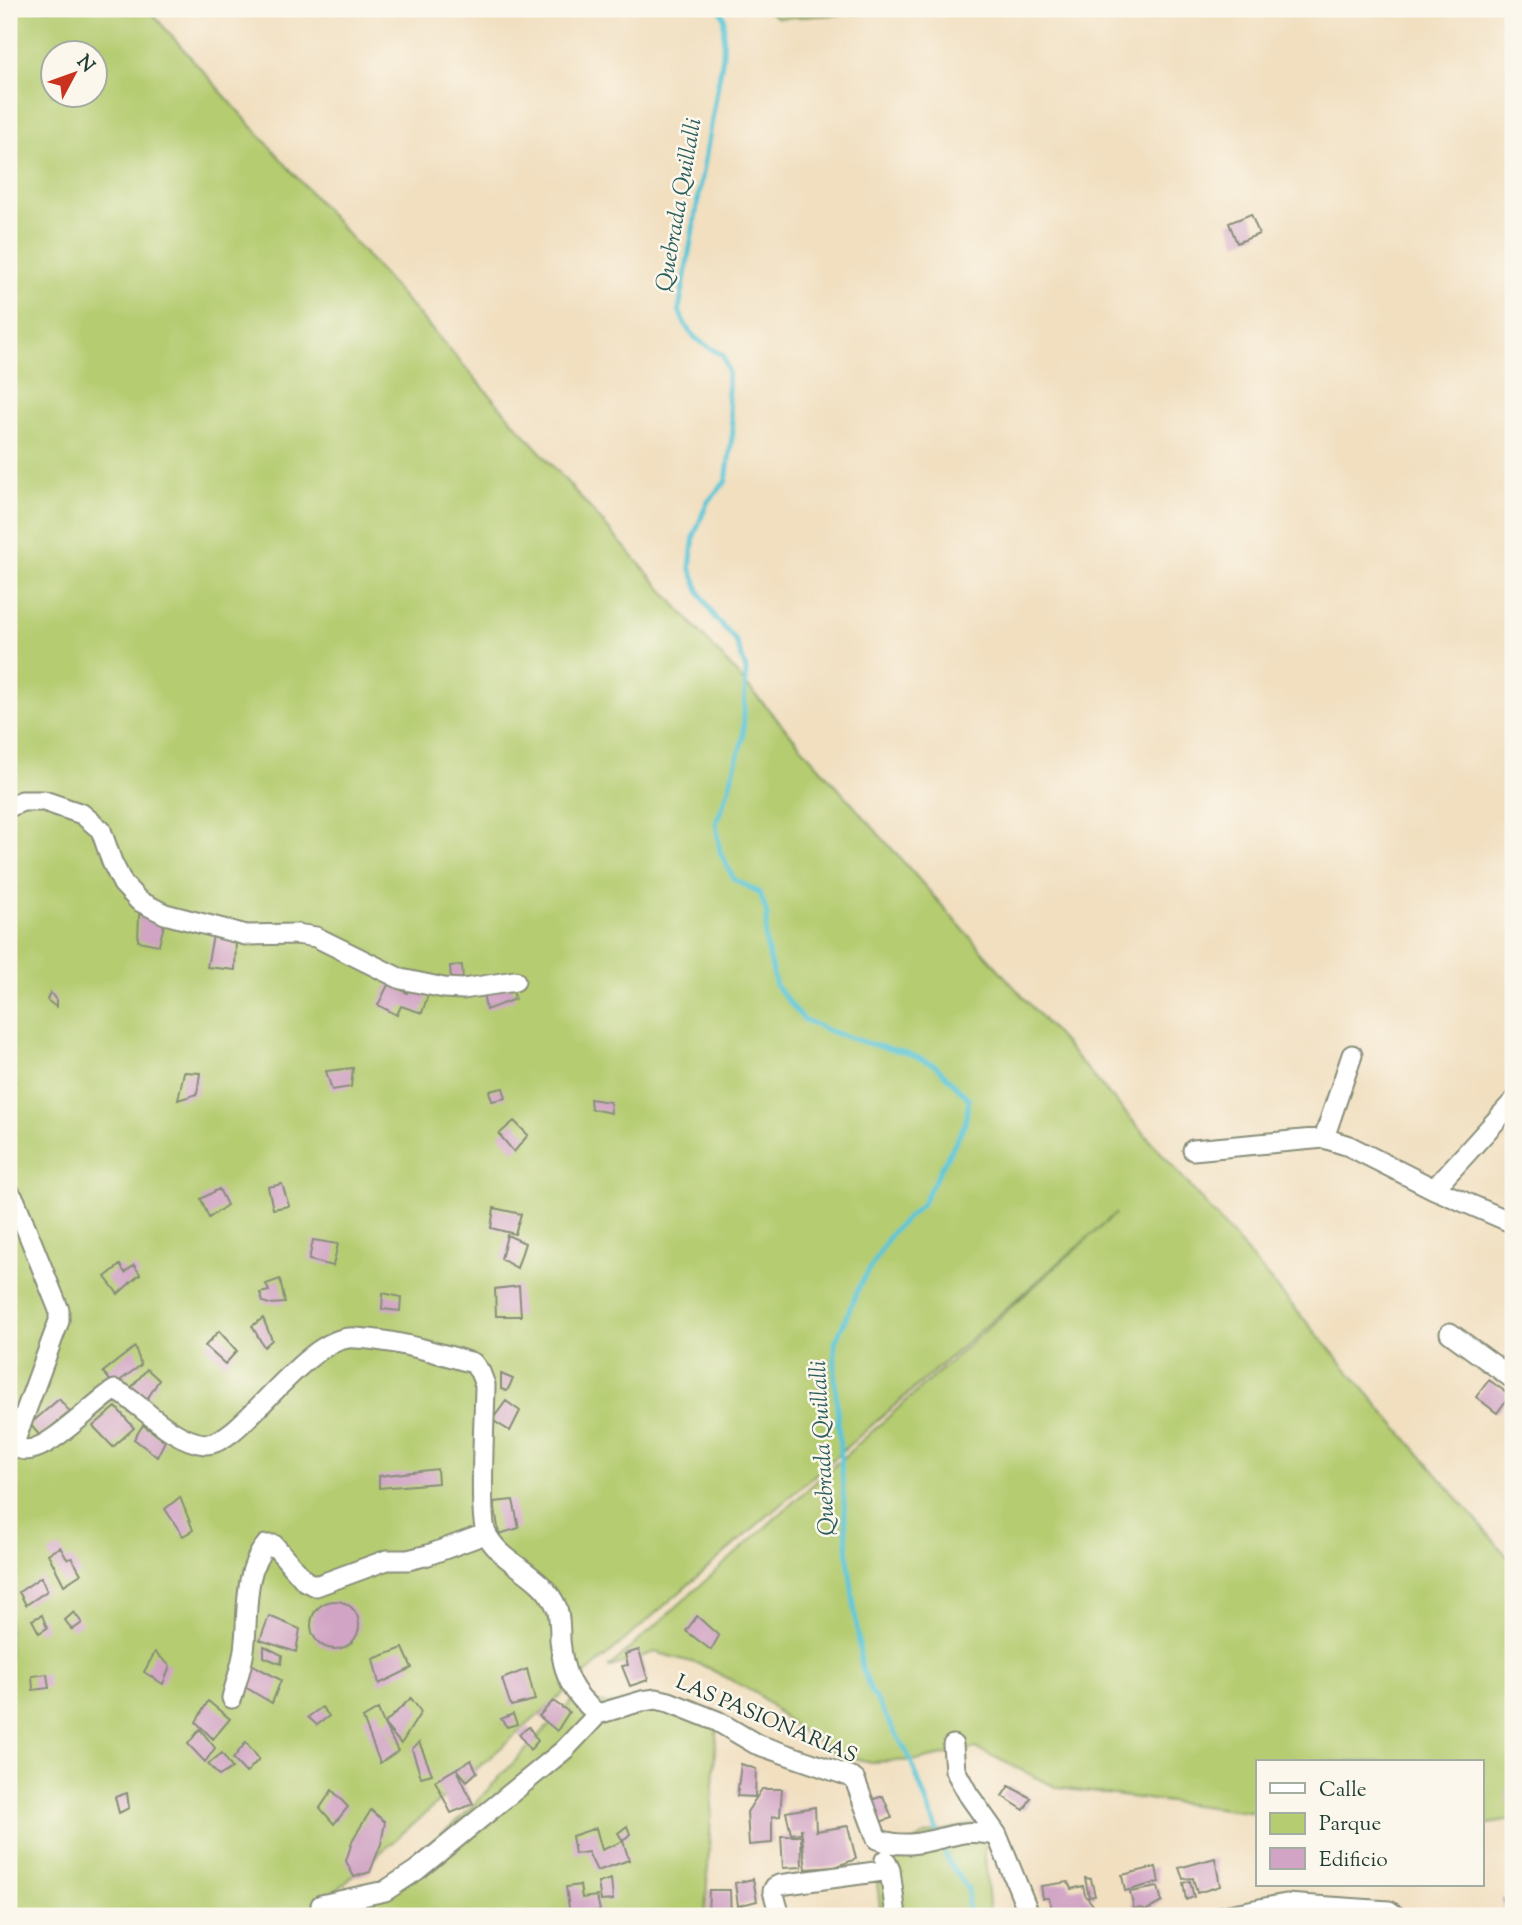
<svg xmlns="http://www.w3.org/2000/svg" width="1522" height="1925" viewBox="0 0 1522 1925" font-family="'Sorts Mill Goudy',serif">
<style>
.green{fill:#b5cc71;stroke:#6a8452;stroke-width:2;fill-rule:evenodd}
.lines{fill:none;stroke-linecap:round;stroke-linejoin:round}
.stream{stroke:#5cc6d7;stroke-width:5}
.building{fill:#d1a4c5}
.minor-casing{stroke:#888e7a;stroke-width:23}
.minor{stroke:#fff;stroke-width:19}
.labels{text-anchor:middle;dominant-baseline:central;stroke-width:5;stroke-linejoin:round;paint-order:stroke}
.street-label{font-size:21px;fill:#1f3d34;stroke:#fbf7ec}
.water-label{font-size:23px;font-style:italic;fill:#2e5f5d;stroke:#fbf7ec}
</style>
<rect width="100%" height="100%" fill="#fbf7ec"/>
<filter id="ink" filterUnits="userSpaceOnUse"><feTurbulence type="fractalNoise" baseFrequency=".0143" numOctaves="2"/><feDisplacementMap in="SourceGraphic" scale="14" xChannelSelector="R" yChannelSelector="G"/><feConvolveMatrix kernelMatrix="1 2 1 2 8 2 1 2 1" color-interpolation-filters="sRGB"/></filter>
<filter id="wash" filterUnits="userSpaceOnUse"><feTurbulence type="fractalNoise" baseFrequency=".00686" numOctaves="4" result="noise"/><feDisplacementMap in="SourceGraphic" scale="28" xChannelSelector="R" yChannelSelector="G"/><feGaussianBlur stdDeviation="1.57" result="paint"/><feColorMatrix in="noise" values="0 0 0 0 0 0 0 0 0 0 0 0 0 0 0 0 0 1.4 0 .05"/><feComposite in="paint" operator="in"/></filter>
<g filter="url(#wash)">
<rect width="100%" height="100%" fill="#f1dfc0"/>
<!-- green -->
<path class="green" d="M9 9H148L1171 1164 1513 1563V1820L1482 1825V1762H1258V1813L1058 1788 976 1748 919 1760 870 1762 835 1753 790 1723 758 1694 702 1665 655 1652 608 1668 1116 1213 313 1911 362 1898 462 1817 574 1699 717 1721 705 1916H9ZM52 52H94V94H52Z
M764 9H941L778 18Z
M982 1822 990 1916H881L875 1866 925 1835Z"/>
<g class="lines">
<!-- stream -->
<path class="stream" d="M606 9H619
M720 9 724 18 723 56 679 310C688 337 699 342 723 355L728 371V397L733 430 726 481 707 503 694 536 690 567 700 593 715 618 735 639 746 669 743 738 727 794 716 823 720 852 734 879 760 893 767 914 765 939 776 986 803 1019 829 1031 873 1045 907 1053 935 1065 969 1099 965 1124 922 1204 892 1232 860 1285 835 1343V1380L848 1557 862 1668 871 1691 910 1758 949 1863 968 1889V1916"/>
</g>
<g id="blocks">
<!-- building -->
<path class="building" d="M1251 214 1259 234 1237 243 1229 223Z
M139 914 165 921 159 945 138 941Z
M213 935 236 939 235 970 207 967Z
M462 965 463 982H451L450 966Z
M389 983 407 993 410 986 429 992 422 1013 401 1006 397 1015 378 1005Z
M512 986 515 999 486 1010 483 992Z
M50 992 56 1000V1007L47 1000Z
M353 1068 351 1087 332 1090 326 1071Z
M184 1072 200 1073 197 1094 178 1100Z
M9 1078 15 1082 9 1094Z
M503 1088 506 1098 492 1101 489 1091Z
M590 1099 610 1102 611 1113 591 1109Z
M514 1121 528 1135 514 1152 499 1134Z
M282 1184 289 1206 273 1209 268 1187Z
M219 1189 227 1205 209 1218 201 1199Z
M494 1208 521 1214 515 1234 491 1228Z
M507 1235 525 1243 517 1268 501 1259Z
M313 1240 338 1244 333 1266 309 1260Z
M120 1265 125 1273 134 1265 140 1274 118 1294 105 1277Z
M280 1279 285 1303 269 1304 263 1302 260 1293 269 1291 266 1284Z
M519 1286 521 1316H496L495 1289Z
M383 1293 401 1297 400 1311 382 1309Z
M263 1318 272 1340 264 1347 252 1326Z
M219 1331 237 1351 225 1364 205 1346Z
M135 1347 141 1365 114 1385 103 1372Z
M147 1369 159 1380 146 1401 129 1390Z
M501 1374 513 1379 507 1391 501 1389Z
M1489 1380 1510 1395 1497 1413 1476 1397Z
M59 1399 70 1412 40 1436 30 1424Z
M506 1401 520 1411 510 1431 492 1420Z
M116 1407 134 1428 113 1447 93 1426Z
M143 1425 165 1441 157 1457 134 1439Z
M437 1469 438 1483 379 1488V1476Z
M180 1497 193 1530 183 1536 165 1509Z
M513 1500 519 1528 499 1534 494 1502Z
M60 1547 67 1559 72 1558 81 1574 64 1585 48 1554Z
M41 1577 47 1591 26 1605 19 1592Z
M311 1625a24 24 0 1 1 48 0a24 24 0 1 1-48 0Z
M74 1612 82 1623 72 1630 65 1620Z
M42 1615 47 1628 39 1633 32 1620Z
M269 1616 300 1629 296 1652 260 1640Z
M697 1616 719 1636 711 1650 686 1631Z
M264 1646 282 1655 281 1664 264 1657Z
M403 1648 412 1668 379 1684 373 1659Z
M639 1650 648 1680 630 1686 622 1666 628 1665 625 1654Z
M155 1652 170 1666 163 1684 144 1672Z
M251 1664 281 1680 272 1703 240 1684Z
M527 1669 535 1700 511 1706 502 1679Z
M47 1674 49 1688 33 1690 32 1676Z
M411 1698 421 1712 401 1744 384 1724 398 1751 380 1763 363 1718 378 1709 384 1724Z
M208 1701 230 1719 213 1739 196 1722Z
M553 1701 569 1712 557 1731 539 1716Z
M322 1707 329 1716 317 1725 308 1717Z
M513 1714 517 1724 507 1727 501 1719Z
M529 1727 538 1741 530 1750 519 1734Z
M200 1729 215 1748 205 1762 188 1744Z
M246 1742 259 1759 246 1773 233 1759Z
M419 1742 432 1774 421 1777 412 1749Z
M222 1753 232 1768 219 1776 208 1764Z
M471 1760 477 1772 467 1781 457 1769 473 1804 451 1813 435 1781Z
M741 1764 756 1769 755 1797 737 1796Z
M1009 1786 1031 1798 1024 1810 1002 1796Z
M1513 1787V1803L1507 1804 1506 1790Z
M762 1789H782L780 1816 772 1817V1843L749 1845 747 1812Z
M332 1790 348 1807 334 1824 320 1808Z
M127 1793 129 1808 119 1813 115 1797Z
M883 1796 892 1818 874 1824 865 1802Z
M815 1807 816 1831 848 1826 856 1859 835 1867 806 1869 801 1828V1833L791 1834 786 1812Z
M371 1810 385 1822 381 1844 370 1872 354 1877 346 1861 353 1839Z
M627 1826 630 1834 623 1841 618 1833Z
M596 1828 602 1850 623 1841 629 1860 597 1871 588 1852 575 1854 572 1836Z
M781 1836H801L802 1867 783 1868Z
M1215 1858 1220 1886 1197 1893 1193 1878 1183 1879 1179 1868Z
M1156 1867 1159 1882 1125 1891 1122 1875Z
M1085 1878 1091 1879 1095 1896 1089 1897Z
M611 1879 613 1900 601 1901 598 1883Z
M753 1879 757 1901 738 1906 735 1883Z
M1190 1881 1194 1897 1186 1900 1183 1883Z
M1068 1882 1071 1889 1083 1886 1085 1895 1093 1905 1092 1911H1086L1075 1916H1054L1049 1898H1043L1041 1886Z
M580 1885 582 1898 597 1896 600 1911 570 1915 566 1887Z
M1158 1887 1162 1902 1145 1911 1142 1908 1134 1909 1130 1892Z
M709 1890H730L731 1916H708Z
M1513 1897V1916H1506L1502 1898Z"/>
</g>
</g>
<g filter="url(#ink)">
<use href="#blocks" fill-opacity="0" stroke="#888e7a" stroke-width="2"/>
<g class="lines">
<defs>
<path id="minor" d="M9 807 22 801H44L82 814 101 830 112 862 123 884 139 901 165 914 246 935 296 934 316 937 401 979 444 988 463 989 515 981
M1324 1138 1352 1055
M1193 1150 1324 1138 1349 1146 1434 1189 1513 1223
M1434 1189 1513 1102
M9 1192 15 1201 59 1310V1321L14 1443C32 1472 96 1399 115 1390 125 1394 133 1402 141 1408 159 1423 182 1442 205 1444 240 1446 298 1345 348 1338 354 1337 363 1339 369 1339 405 1343 438 1353 473 1363L480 1372 485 1385C485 1410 478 1520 487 1535 504 1566 542 1573 557 1608 560 1618 560 1630 560 1640 563 1674 571 1693 598 1714
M1450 1333 1513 1379
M232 1698C236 1682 242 1666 244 1650 249 1616 242 1573 266 1545H274L305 1581 316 1586 387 1560H408L428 1555 485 1534
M953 1745 955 1770 968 1794 997 1835 1030 1916
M885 1860 890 1870 896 1916
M321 1905 385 1891 417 1870 564 1750 598 1714 642 1701 656 1699 669 1702 717 1721 756 1744 849 1776 855 1780 877 1839C910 1851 931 1839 964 1833 974 1831 987 1834 997 1835
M780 1916 773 1891 775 1887 779 1885 890 1870
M1223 1916 1286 1904 1389 1911 1396 1916"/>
</defs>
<!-- minor casing -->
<use href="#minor" class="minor-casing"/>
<!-- minor -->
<use href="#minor" class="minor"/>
</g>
</g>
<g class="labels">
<!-- street labels -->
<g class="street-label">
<text transform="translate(766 1720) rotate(23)">LAS PASIONARIAS</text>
</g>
<!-- water labels -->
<g class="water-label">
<text transform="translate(680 205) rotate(-80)">Quebrada Quillalli</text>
<text transform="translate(824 1448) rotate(-93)">Quebrada Quillalli</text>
</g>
</g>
<!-- margin -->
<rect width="1522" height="1925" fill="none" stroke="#fbf7ec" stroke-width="35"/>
<!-- legend -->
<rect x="1256" y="1760" width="228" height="126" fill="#fbf7ec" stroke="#a3ada2" stroke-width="2"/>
<rect x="1270" y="1783" width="35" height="10" fill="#ffffff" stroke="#a3ada2" stroke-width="2"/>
<text x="1319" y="1796" font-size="21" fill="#1f3d34">Calle</text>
<rect x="1270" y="1813" width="35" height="21" fill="#b5cc71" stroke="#a3ada2" stroke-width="2"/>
<text x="1319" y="1830" font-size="21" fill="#1f3d34">Parque</text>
<rect x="1270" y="1848" width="35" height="21" fill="#d1a4c5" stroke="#a3ada2" stroke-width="2"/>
<text x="1319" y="1866" font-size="21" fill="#1f3d34">Edificio</text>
<!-- north arrow -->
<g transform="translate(74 74) rotate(49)"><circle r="33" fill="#fbf7ec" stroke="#a3ada2" stroke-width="2"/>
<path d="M0-5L12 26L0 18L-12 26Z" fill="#c8321e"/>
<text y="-10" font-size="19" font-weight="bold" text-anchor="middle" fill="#1f3d34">N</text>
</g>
</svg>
